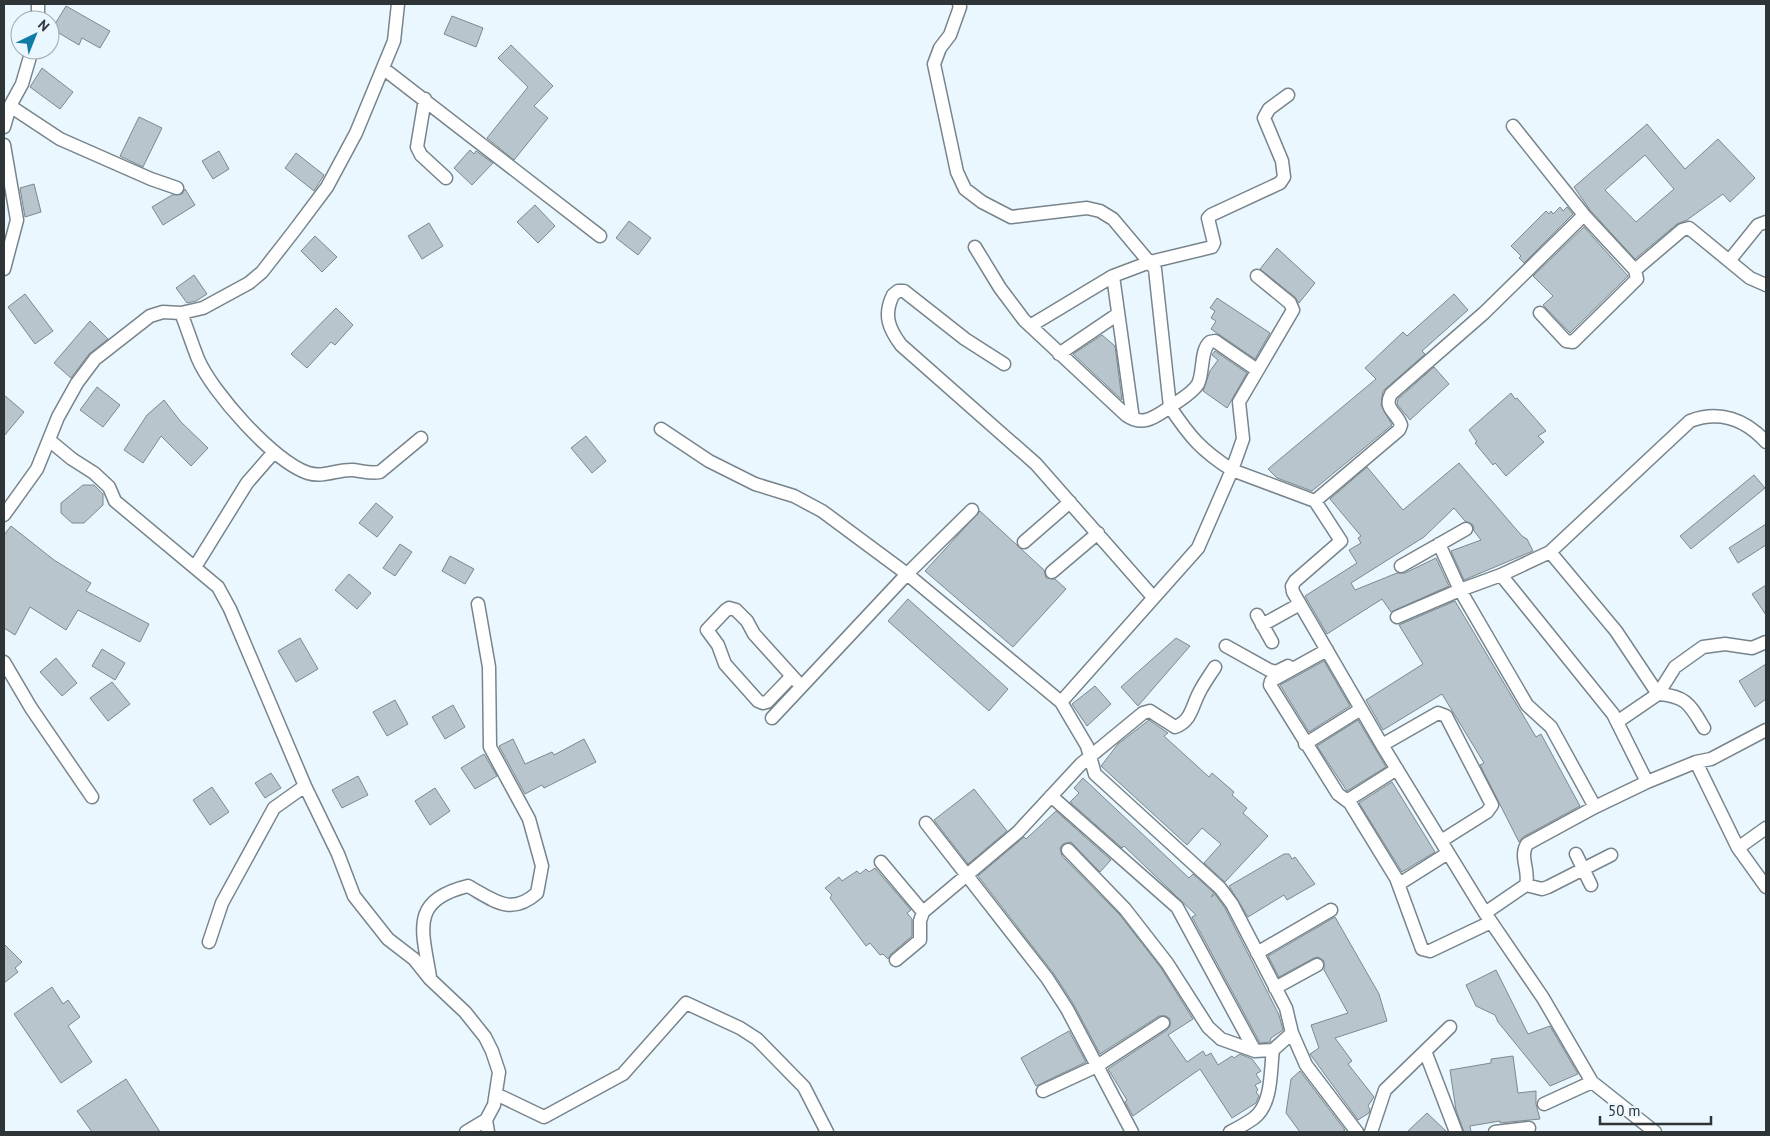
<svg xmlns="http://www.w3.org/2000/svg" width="1770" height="1136" viewBox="0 0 1770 1136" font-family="'PT Sans',sans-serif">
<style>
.building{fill:#b8c5cc;stroke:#7d898f;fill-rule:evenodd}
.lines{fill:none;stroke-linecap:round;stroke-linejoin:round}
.minor-casing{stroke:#78848b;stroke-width:15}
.minor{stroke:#fff;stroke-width:12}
</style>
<rect width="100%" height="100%" fill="#eaf7fe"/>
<!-- building -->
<path class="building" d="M66 6 110 31 100 48 82 38 79 45 52 29Z
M452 16 483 28 476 47 444 34Z
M511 45 553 86 534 106 548 118 514 160 487 138 528 87 498 58Z
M42 68 73 92 60 109 30 87Z
M139 117 162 128 143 167 120 156Z
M1647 124 1685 169 1718 139 1755 178 1730 202 1723 194 1687 220 1677 224 1635 259 1590 210 1574 187ZM1645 155 1674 189 1636 222 1605 190Z
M470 150 474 154 476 151 493 163 472 185 454 168Z
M219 151 229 169 213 179 202 161Z
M296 153 324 175 314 191 285 168Z
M34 184 41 212 25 217 20 188Z
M185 189 195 205 163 225 152 207 172 195 182 194Z
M535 205 555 226 538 243 517 222Z
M1560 207 1563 211 1567 207 1573 214 1524 263 1519 258 1521 256 1511 246 1546 211 1549 214 1551 211 1553 214Z
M629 221 651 238 638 255 616 238Z
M429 223 443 246 422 259 408 236Z
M1584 227 1628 276 1570 333 1543 305 1553 296 1533 276Z
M315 236 337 257 322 272 301 251Z
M1277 248 1315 283 1299 303 1295 297 1260 269Z
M194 275 207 294 196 301 187 303 176 288Z
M25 294 53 331 35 344 8 307Z
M1454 294 1468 310 1422 351 1425 354 1383 391 1381 405 1392 425 1312 491 1277 478 1268 469 1376 379 1365 368 1403 332 1407 336Z
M1217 298 1270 333 1255 359 1211 329 1216 321 1211 318 1215 311 1210 308Z
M336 308 353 325 335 345 331 342 307 368 291 354Z
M90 321 108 339 89 354 71 378 54 363Z
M1102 335 1115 346 1122 400 1073 354Z
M1215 351 1247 373 1227 408 1203 391 1210 371 1218 360 1212 355Z
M1434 367 1449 384 1410 420 1397 404 1398 399Z
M97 387 120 405 103 427 80 410Z
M1511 393 1515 399 1517 398 1546 431 1538 436 1544 442 1506 476 1495 463 1493 465 1475 443 1477 442 1469 430Z
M4 395 24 412 4 436Z
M164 400 181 422 208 448 191 466 161 436 143 463 124 450 147 415Z
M586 436 606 461 592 473 571 448Z
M1459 463 1522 536 1527 539 1533 551 1464 580 1451 551 1481 540 1474 531 1473 525 1465 521 1454 508 1424 537 1351 583 1355 590 1397 573H1405L1436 558 1449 586 1391 612 1382 599 1327 634 1305 596 1357 563 1349 550 1361 543 1358 538 1361 536 1330 499 1367 467 1403 510Z
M1754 475 1765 488 1691 549 1680 536Z
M83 485H94L103 494V505L84 523H72L61 513V503Z
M376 503 393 517 377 537 359 523Z
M980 511 1044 570 1046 578 1055 579 1066 589 1013 647 925 571Z
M1766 524V545L1738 563 1729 548Z
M11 526 54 560 91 583 86 591 149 624 140 642 78 610 66 630 30 607 15 635 4 628V535Z
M400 544 412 552 395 576 383 568Z
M450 556 474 569 465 584 442 571Z
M349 574 371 593 357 609 335 590Z
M1766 585V615L1752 594Z
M908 599 1008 689 989 711 888 621Z
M1455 601 1536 737 1541 734 1580 806 1523 837 1519 842 1480 765 1484 763 1442 694 1383 730 1366 700 1423 664 1399 625Z
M300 638 318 669 296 682 278 651Z
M1176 638 1190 646 1138 706 1121 687Z
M102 649 125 663 115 680 92 666Z
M56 658 77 683 62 696 40 672Z
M1324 661 1350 706 1309 732 1280 685Z
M1766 664V699L1755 707 1739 681Z
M112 682 130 704 108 721 90 698Z
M1095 686 1111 704 1087 726 1072 704Z
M395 700 408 724 387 736 373 712Z
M453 705 465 727 445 739 432 717Z
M1149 720 1168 733 1164 736 1209 777 1212 773 1234 792 1232 795 1247 808 1243 813 1268 836 1225 882 1204 863 1221 844 1202 828 1187 845 1101 766 1118 744Z
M1358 720 1386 767 1347 791 1317 746Z
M513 739 525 764 552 752 554 755 584 739 596 762 544 788 542 785 525 794 499 746Z
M484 754 497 776 475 789 461 768Z
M271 773 281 788 265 798 255 783Z
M358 776 368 795 342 808 332 790Z
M1083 778 1189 878 1193 874 1214 893 1211 897 1215 894 1225 908 1279 1015 1283 1030 1271 1038 1270 1042 1260 1043 1192 917 1196 915 1124 846 1122 848 1070 802 1079 793 1074 788Z
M1392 782 1435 852 1402 872 1359 803Z
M212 787 229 812 210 825 193 800Z
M435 788 450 811 430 825 415 801Z
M974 789 1007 831 968 864 934 820Z
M1056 811 1111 860 1100 872 1071 842 1063 844 1060 848 1062 856 1119 914 1161 968 1193 1019 1168 1035 1187 1062 1203 1051 1206 1056 1211 1053 1218 1065 1232 1056 1234 1058 1240 1054 1252 1059 1261 1071 1256 1074 1261 1082 1255 1085 1258 1090 1256 1092 1259 1096 1256 1103 1232 1118 1200 1069 1133 1116 1125 1102 1127 1100 1108 1069 1167 1030 1170 1026V1019L1166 1016H1159L1100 1054 1074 1005 1054 974 978 876 1024 837 1026 839Z
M1284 854H1289L1292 859 1295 857 1315 884 1287 900 1284 895 1248 917 1229 886Z
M875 868 911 910 907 913 912 919V936L891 954 888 959 883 954 880 955 870 943 866 946 830 898 832 895 825 888 839 877 842 881 857 871 860 874 866 869 869 872Z
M1335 917 1379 994 1387 1021 1335 1038 1352 1061 1348 1064 1374 1097 1368 1106 1370 1109 1369 1113 1358 1120 1310 1054 1319 1048 1311 1025 1348 1013 1324 970V961L1318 957 1314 958 1279 977 1268 956Z
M4 944 22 962 15 968 18 972 4 983Z
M1496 970 1528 1034 1550 1026 1578 1074 1550 1086 1498 1022 1495 1015 1476 1006 1466 985Z
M52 987 63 1004 68 1000 80 1017 68 1026 92 1062 61 1083 14 1014Z
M1069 1031 1086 1062 1036 1086 1021 1058Z
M1513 1056 1518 1093 1536 1091V1104L1540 1119 1500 1123V1121L1470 1126 1471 1132H1464L1456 1110 1450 1070 1491 1063V1059Z
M1300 1071 1345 1130 1342 1132H1300L1286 1113 1291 1079Z
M126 1079 160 1132H92L77 1111Z
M1427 1113 1447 1132H1407Z"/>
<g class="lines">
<defs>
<path id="minor" d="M959 4 960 7 950 35 940 48 934 64 957 172 965 189 982 202 1011 217 1087 208 1100 211 1113 219 1155 269 1170 407C1179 400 1192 394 1198 384 1204 372 1200 350 1210 342L1215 341 1257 370
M38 20V4
M384 69 600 236
M425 99 417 147 421 155 446 178
M10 106 60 139 151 179 177 188
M4 127 10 106 22 84 32 50
M4 145 17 220 4 269
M975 247 1000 288 1024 320 1126 415C1143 427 1155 417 1170 407 1190 437 1201 450 1232 470L1198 548 1061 702
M1729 261 1758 225 1766 222
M1635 270 1682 230 1689 228 1750 278 1766 285
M1113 276 1133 419
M1257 276 1290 303 1293 310 1239 402 1243 439 1232 470 1315 501 1341 541 1295 581 1292 586 1293 592 1382 745 1485 913 1543 998 1592 1082 1655 1132
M181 313C187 328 192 344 198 359 212 392 274 462 308 473 324 478 338 469 353 470 363 471 370 474 380 472L421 438
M1540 313 1566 341 1573 342 1637 279 1635 270 1584 215
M1030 326 1113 276 1150 262 1212 247 1214 243 1208 218 1211 215 1280 183 1284 177 1282 161 1264 118 1269 109 1288 95
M1059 354 1118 314
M1004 364 965 339 904 291H898L893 295C883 315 889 329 901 345L1036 464 1153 597
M661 429 709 461 755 484 794 496 822 511 907 574 1061 702 1087 746 1095 774 1220 888 1232 904 1286 1008 1292 1033 1306 1065 1357 1132
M49 440 72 459 94 473 109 487 115 501 218 587 230 609 305 786 338 854 354 896 388 939 414 959 430 979 465 1012 485 1037 492 1051 499 1072 494 1105 486 1120 488 1132
M1315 501 1399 430 1401 425C1397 412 1383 409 1391 394L1484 313 1584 215 1513 126
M4 515 37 469 58 417 77 383 95 359 150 316 163 312 181 313 203 308 249 283 262 272 294 231 327 187 356 133 394 41 398 4
M1024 542 1070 502
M1550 552 1501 575 1460 590 1527 705 1551 727 1595 807
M1401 566 1466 529
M195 567 247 483 274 452
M1052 572 1098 533
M1501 575 1613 714 1647 782
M1257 615 1272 642
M1397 617 1460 590 1439 544
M1262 625 1300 604
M1226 646 1269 670 1276 672 1288 666
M1327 650 1271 681 1270 685 1338 794 1350 803 1396 878 1422 949 1430 951 1491 922
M4 662 31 708 92 797
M792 676 767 702 763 703 758 701 725 664 718 645 707 630 726 610 729 608 736 610 747 621 754 634 801 686
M1658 694 1616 631 1550 552 1690 421C1719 410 1745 419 1766 442
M1658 694C1687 696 1690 705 1704 728
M772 718 907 574 972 510
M1617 722 1658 694 1675 667 1703 647 1725 644 1752 648 1766 642
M1305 744 1361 709
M1382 745 1438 713 1446 716 1492 805 1487 812 1441 841
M1696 762 1738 848 1766 887
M1051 796 1177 907 1255 1051 1273 1050
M1348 800 1397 769
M926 823 1047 978 1067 1009 1132 1132
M1738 848 1766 828
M1068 850 1125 909 1167 963 1208 1027 1221 1039 1255 1051
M1576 854 1591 885
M881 862 923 912
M1399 884 1448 853
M1526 885 1542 889 1548 887 1611 855
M1485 913 1526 885C1530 871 1519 857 1527 844L1595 807 1647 782 1696 762 1711 759 1766 730
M209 942 222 903 274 808 305 786
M1257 953 1331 910
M896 960 920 940V921L923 912 1018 832 1081 764 1143 713 1150 711 1175 727C1192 721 1192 705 1200 691 1204 683 1210 675 1215 667
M430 977C422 929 410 900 468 886 495 901 511 916 537 893L542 866 529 819 490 747 489 667 478 604
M1275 988 1317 965
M1425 1051 1456 1132
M1043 1091 1097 1066 1163 1023
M496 1094 544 1117 623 1074 686 1003 740 1028 757 1039 804 1087 827 1132
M1544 1104 1592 1082
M466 1132 486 1120
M1230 1132C1238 1128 1247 1123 1254 1118 1273 1103 1270 1071 1273 1050L1292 1033
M1371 1132 1385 1090 1450 1027
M1495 1132 1529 1128"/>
</defs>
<!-- minor casing -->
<use href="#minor" class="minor-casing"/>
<!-- minor -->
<use href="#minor" class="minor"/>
</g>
<!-- border -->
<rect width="1770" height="1136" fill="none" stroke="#2f3437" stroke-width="10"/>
<!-- north arrow -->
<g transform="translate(35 35) rotate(43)"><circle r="24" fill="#eaf7fe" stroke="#9fa9ae"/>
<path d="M0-4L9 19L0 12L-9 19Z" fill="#0f7ca5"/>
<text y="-8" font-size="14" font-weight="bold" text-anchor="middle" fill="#2f3437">N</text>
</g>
<!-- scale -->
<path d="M1600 1116v8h111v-8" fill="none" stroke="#2f3437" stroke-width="2.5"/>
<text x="1608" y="1116" font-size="15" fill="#2f3437" stroke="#eaf7fe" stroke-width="4" paint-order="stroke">50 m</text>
</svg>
